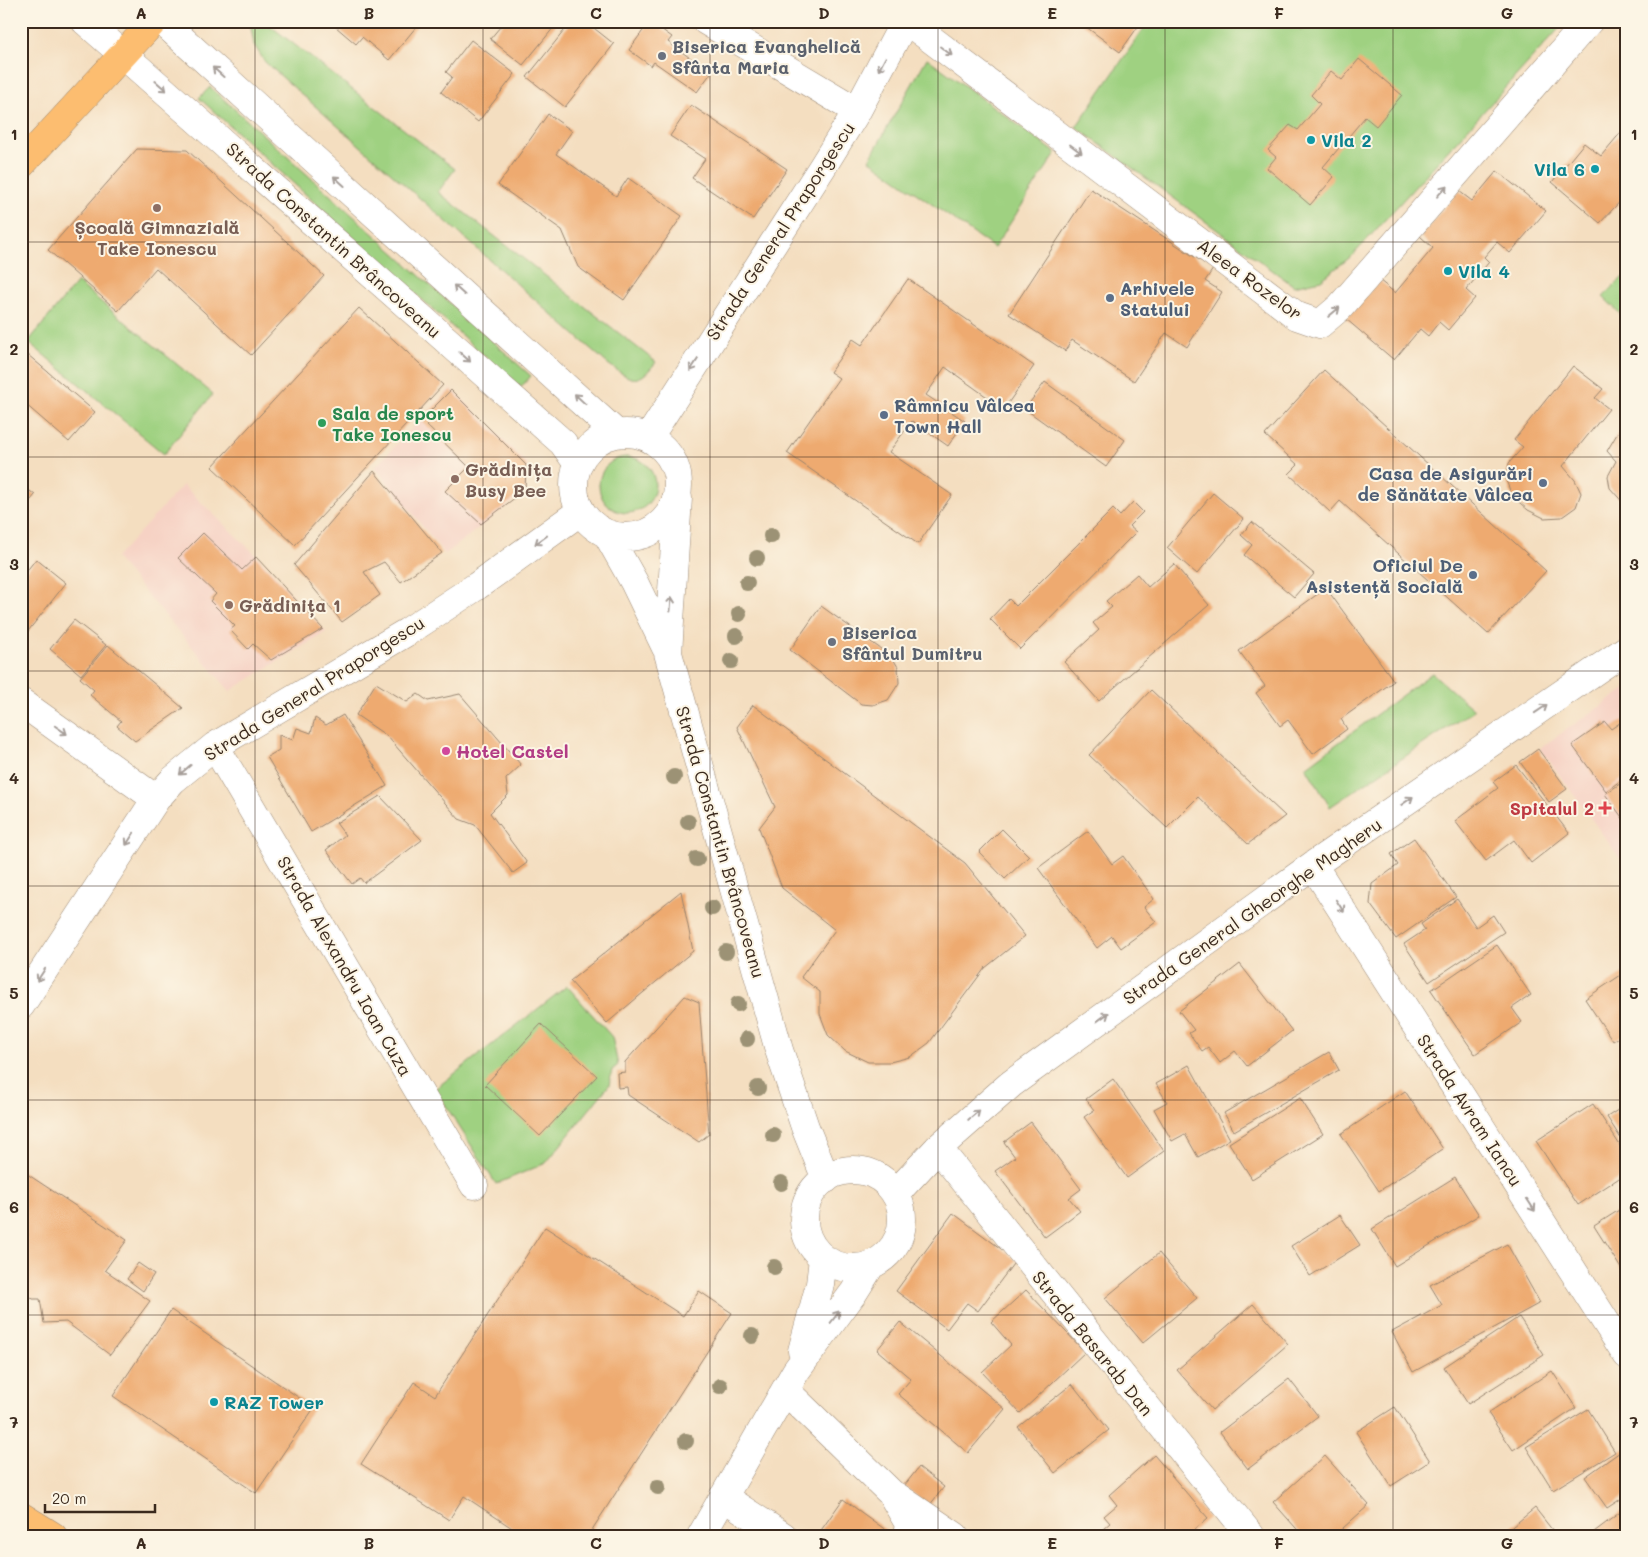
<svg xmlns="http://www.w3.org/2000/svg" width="1648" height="1557" viewBox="0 0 1648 1557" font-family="Mali,sans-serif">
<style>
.built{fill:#f6d2c4}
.green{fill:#9fd181;stroke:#6d7e50}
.building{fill:#eeaa70}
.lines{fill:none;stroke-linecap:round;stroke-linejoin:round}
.minor-casing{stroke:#98846f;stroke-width:29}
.major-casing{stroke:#98846f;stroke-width:29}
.minor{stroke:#fff;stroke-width:28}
.major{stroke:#fcbd6f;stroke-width:28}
.tree{fill:#9c9275}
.oneway{stroke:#a79f9a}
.grid{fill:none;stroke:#3b2a1e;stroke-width:1;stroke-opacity:0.55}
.worship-dot{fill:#6b7280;stroke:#fcf5e5;stroke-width:2}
.culture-dot{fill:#0f9aa8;stroke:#fcf5e5;stroke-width:2}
.education-dot{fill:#8d6e63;stroke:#fcf5e5;stroke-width:2}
.service-dot{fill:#5c6f8a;stroke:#fcf5e5;stroke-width:2}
.leisure-dot{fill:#2e9e5b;stroke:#fcf5e5;stroke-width:2}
.hotel-dot{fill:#d1479c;stroke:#fcf5e5;stroke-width:2}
.health-dot{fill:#e0444e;stroke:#fcf5e5;stroke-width:2}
.labels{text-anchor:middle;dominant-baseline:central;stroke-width:4;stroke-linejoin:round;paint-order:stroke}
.worship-label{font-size:18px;font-weight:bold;fill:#5b616d;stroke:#fcf5e5;text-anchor:start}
.culture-label{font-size:18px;font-weight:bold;fill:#0d838f;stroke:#fcf5e5;text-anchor:start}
.education-label{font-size:18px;font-weight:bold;fill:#785e54;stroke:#fcf5e5;text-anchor:start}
.street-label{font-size:18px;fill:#3b2a1e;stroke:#fcf5e5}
.service-label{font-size:18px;font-weight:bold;fill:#4e5e75;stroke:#fcf5e5;text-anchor:start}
.leisure-label{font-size:18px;font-weight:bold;fill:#27864d;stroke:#fcf5e5;text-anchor:start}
.hotel-label{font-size:18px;font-weight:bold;fill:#b23c85;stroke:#fcf5e5;text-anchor:start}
.health-label{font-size:18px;font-weight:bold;fill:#be3a42;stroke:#fcf5e5;text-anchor:end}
.neatline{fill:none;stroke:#3b2a1e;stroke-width:2}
.grid-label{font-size:16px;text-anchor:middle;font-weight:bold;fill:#3b2a1e}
</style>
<rect width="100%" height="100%" fill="#fcf5e5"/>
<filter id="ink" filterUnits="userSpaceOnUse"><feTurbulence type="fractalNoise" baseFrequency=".02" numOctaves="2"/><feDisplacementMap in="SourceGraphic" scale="10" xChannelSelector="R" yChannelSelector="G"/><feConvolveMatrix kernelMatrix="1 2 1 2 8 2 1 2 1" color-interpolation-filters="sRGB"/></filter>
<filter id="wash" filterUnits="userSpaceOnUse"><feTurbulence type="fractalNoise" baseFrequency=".0096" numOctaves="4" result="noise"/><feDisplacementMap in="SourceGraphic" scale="20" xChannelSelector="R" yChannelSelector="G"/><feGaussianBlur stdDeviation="1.12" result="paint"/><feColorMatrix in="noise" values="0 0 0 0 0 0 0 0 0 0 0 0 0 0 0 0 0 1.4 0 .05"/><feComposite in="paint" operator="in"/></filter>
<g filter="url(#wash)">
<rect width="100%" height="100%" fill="#f4dec0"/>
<!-- built -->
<path class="built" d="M451 388 527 464 526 491 445 554 375 467Z
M183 485 257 556 326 632 230 691 116 558Z
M1627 688V868L1540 748Z"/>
<!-- green -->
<path class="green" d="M250 21H264L455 169 438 192 656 362C637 387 631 380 608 364L265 62 254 45Z
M1149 21H1291L1302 31 1310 21H1566L1353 255 1321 280 1294 286 1076 127Z
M927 58 1056 153 994 248 869 160Z
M210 87 531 376 520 388 199 98Z
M1627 273V320L1603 297Z
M77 282 213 394 164 454 28 342Z
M599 485a28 28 0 1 1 56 0a28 28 0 1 1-56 0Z
M1432 673 1474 710 1330 807 1306 767Z
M567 986 612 1037 618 1065 612 1070 609 1085 546 1163 496 1184 435 1089Z"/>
<g id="blocks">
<!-- building -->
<path class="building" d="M329 21H421L389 60 362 37 356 44Z
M505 21H559L523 65 490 39Z
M572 21H585L614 44 565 107 527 77Z
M650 21 672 37 668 42 711 73 697 92 654 62 651 66 629 50Z
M783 21H800L796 28Z
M1078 21H1142L1120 52Z
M471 40 515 74 478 122 441 92 452 77 446 72Z
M1359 59 1402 95 1376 126 1365 117 1323 167 1334 177 1310 205 1267 168 1276 157 1268 150 1290 125 1298 130 1320 104 1311 95 1331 71 1342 80Z
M691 105 787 169 753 219 692 178 705 159 670 136Z
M548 114 572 131 556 154 616 196 628 178 682 216 624 300 578 267 562 230 498 185Z
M1627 125V194L1600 223 1552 182 1584 143 1601 156Z
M137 149 187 150 324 276 251 355 156 268 118 311 48 250Z
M1497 171 1546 211 1510 253 1497 242 1484 257 1489 262 1466 290 1475 298 1448 330 1439 322 1428 336 1420 329 1394 360 1346 319 1379 280 1395 293 1433 248 1420 236 1459 191 1472 201Z
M1091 189 1213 269 1205 281 1222 292 1187 347 1166 333 1134 381 1072 340 1065 351 1009 314Z
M908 279 1034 366 1004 409 945 367 926 395 965 421 948 446 912 421 889 452 952 495 918 544 787 453 839 378 830 372 853 339 862 345Z
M359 308 443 385 295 545 212 467Z
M21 349 95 412 69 442 24 403 21 406Z
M1573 366 1603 389 1595 398 1609 409 1563 466 1575 480 1581 493 1576 507 1562 517 1544 518 1528 510 1512 496 1506 480 1509 463 1523 447 1514 440Z
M1324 370 1546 571 1488 634 1340 501 1330 512 1289 474 1298 465 1265 435Z
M1045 382 1125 440 1106 467 1025 409Z
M451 390 526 465 525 490 481 524 445 491 469 467 421 420Z
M1627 417V507L1610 488 1608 476 1616 461 1607 451Z
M374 471 442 553 401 582 384 562 364 572 380 595 342 622 294 565Z
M21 484 35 495 21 512Z
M1213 493 1244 519 1197 574 1167 548Z
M1133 502 1143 512 1129 526 1136 532 1020 649 990 619 1009 599 1016 606 1113 509 1120 516Z
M1252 522 1314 574 1294 597 1244 555 1252 545 1241 535Z
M203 533 242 570 256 557 323 629 271 660 253 644 248 649 230 630 235 626 210 601 216 594 178 558Z
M36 559 66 583 21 640V578Z
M1174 564 1209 605 1099 701 1064 662 1099 630 1093 623 1112 607 1106 601 1137 574 1148 587Z
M1326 588 1394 681 1341 719 1347 729 1313 754 1288 720 1280 726 1256 693 1265 686 1239 651Z
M821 606 892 657 898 667 899 683 888 700 873 705 861 704 790 650Z
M74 620 106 645 81 675 50 649Z
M108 645 183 708 135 741 117 726 121 721 90 695 94 690 80 678Z
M376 683 407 702 418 694 428 701 460 694 521 765 506 779 508 795 490 813 527 863 513 873 475 825 459 819 387 736 356 715Z
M1151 690 1285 816 1248 844 1198 797 1167 828 1089 755Z
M753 705 965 863 1025 936 985 968 929 1043 910 1057 890 1062H868L845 1051 828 1035 820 1014V992L801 977 835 930 782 888 759 828 775 807 737 727Z
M343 715 387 786 311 832 267 757 279 750V735L293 740 297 728 311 733 315 718 326 725Z
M1627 718V776L1606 791 1572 745 1605 722 1611 729Z
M1538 749 1567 789 1549 802 1520 762Z
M1516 765 1569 833 1531 863 1514 840 1486 861 1455 821 1498 788 1493 782Z
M1627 779V824L1605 794Z
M380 796 422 840 364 883 360 878 352 884 326 850 345 835 336 823Z
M1002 829 1029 856 1005 879 979 852Z
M1088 831 1112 864 1123 856 1154 899 1144 907 1156 922 1121 948 1112 936 1097 948 1038 868Z
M1414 838 1456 897 1396 939 1370 904 1372 884 1398 865 1391 854Z
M681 891 693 951 607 1023 570 981Z
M1457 899 1476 927 1493 915 1504 932 1429 982 1404 944 1425 930 1421 924Z
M1497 945 1531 995 1512 1008 1522 1022 1475 1054 1431 990Z
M1240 964 1292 1031 1247 1066 1235 1051 1220 1063 1208 1047 1202 1051 1189 1033 1194 1030 1179 1011Z
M1627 971V1032L1613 1041 1585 999Z
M685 996 699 1002 709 1134 699 1142 628 1095 627 1087 618 1088 617 1073 625 1072V1062Z
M541 1024 597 1076 540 1136 485 1085Z
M1329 1052 1339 1070 1234 1131 1224 1113Z
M1189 1065 1230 1139 1198 1157 1185 1134 1172 1141 1154 1109 1167 1102 1156 1084Z
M1113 1079 1164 1151 1127 1178 1084 1117 1094 1110 1086 1099Z
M1405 1091 1443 1149 1379 1191 1341 1134Z
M1300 1098 1323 1134 1252 1179 1229 1143Z
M1593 1104 1627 1156V1173L1578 1205 1536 1141Z
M1627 1104V1148L1607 1117Z
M1031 1122 1081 1189 1069 1198 1080 1211 1045 1237 995 1171 1015 1157 1004 1142Z
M21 1170 127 1240 105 1270 150 1301 110 1355 66 1322 44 1323 40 1299H33L21 1289Z
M1455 1177 1479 1215 1395 1266 1372 1229Z
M1627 1205V1278L1594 1226Z
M953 1213 1016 1260 978 1311 967 1303 947 1329 896 1291Z
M1340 1215 1360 1245 1310 1276 1291 1246Z
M545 1227 683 1316 699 1291 732 1313 588 1536H524L464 1496 449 1520 361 1464 414 1382 435 1396Z
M1507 1244 1540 1303 1413 1372 1392 1332 1442 1305 1430 1285Z
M1159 1253 1197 1298 1143 1343 1105 1298Z
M138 1263 154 1274 143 1291 127 1279Z
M1026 1290 1085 1352 1020 1413 982 1372 1011 1345 991 1322Z
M1253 1304 1288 1344 1212 1410 1177 1370Z
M171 1310 314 1408 256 1493 113 1396Z
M1519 1317 1544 1355 1468 1404 1444 1367Z
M900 1322 1005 1409 968 1453 898 1394 911 1379 877 1350Z
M1552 1371 1576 1408 1513 1450 1488 1413Z
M1289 1379 1318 1416 1248 1469 1220 1432Z
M1072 1384 1109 1430 1055 1473 1018 1427Z
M1395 1407 1430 1461 1391 1486 1356 1432Z
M1588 1409 1615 1452 1553 1490 1526 1447Z
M1627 1447V1495L1607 1508 1585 1477Z
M1154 1455 1208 1518 1187 1536H1095L1110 1523 1104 1516 1117 1505 1109 1495Z
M1325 1456 1369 1505 1334 1536H1303L1273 1502Z
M919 1467 944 1487 929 1506 904 1486Z
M843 1499 894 1536H817Z
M1627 1507V1536H1597L1594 1532Z
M1535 1508 1557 1536H1501Z"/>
</g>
</g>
<g filter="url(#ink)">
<use href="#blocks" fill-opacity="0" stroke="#98846f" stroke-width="1"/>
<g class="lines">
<defs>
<path id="minor" d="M85 21 563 443 578 464
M162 21 615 432
M706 21 857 111
M907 21 1297 316 1320 324 1340 307 1589 21
M574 485a52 52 0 1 1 104 0a52 52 0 1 1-104 0Z
M649 437 823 166 857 111 905 21
M678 498 668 653 779 1050 805 1127 826 1179
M607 534 634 582 666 648
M21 702 156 799
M215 746 474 1185
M1313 865 1627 1355
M21 1005 156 799 173 780 215 746 407 632 477 586 581 511
M938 1148 1251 1536
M804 1219a49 49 0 1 1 98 0a49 49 0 1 1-98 0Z
M895 1194 938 1148 1011 1084 1313 865 1627 649
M802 1351 820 1284 823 1258
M785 1390 891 1493 916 1536
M896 1496 955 1536
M723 1497 783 1536
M701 1536 796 1371 854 1292 871 1265"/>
<path id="major" d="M21 165 154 21
M21 1516 53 1536"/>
</defs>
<!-- minor casing -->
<use href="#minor" class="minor-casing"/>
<!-- major casing -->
<use href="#major" class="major-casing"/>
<!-- minor -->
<use href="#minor" class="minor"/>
<!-- major -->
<use href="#major" class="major"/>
</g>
<!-- trees -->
<g class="tree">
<circle cx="771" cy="536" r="8"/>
<circle cx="757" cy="558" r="8"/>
<circle cx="747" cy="583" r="8"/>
<circle cx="739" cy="614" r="8"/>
<circle cx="736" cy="636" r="8"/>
<circle cx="731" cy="661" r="8"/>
<circle cx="674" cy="777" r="8"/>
<circle cx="688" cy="822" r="8"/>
<circle cx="697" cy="859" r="8"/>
<circle cx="712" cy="908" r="8"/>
<circle cx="726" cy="952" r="8"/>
<circle cx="738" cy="1004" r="8"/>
<circle cx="747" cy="1039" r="8"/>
<circle cx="758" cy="1088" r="8"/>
<circle cx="773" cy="1135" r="8"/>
<circle cx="781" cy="1183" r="8"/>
<circle cx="774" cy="1267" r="8"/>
<circle cx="752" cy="1336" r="8"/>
<circle cx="720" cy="1386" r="8"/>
<circle cx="686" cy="1441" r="8"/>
<circle cx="658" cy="1487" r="8"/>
</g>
<!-- one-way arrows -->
<defs><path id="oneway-shaft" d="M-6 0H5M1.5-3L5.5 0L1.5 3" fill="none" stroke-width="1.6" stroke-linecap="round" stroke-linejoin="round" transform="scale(1.25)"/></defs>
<g class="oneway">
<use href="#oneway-shaft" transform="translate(946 51) rotate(37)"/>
<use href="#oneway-shaft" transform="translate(882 64) rotate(118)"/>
<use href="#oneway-shaft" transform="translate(218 72) rotate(-138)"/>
<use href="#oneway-shaft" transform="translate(161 86) rotate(41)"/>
<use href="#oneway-shaft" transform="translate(1076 149) rotate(37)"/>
<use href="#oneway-shaft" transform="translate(339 181) rotate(-138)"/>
<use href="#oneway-shaft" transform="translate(1442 191) rotate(-49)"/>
<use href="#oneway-shaft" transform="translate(459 290) rotate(-138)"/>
<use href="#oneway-shaft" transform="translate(1334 312) rotate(-40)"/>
<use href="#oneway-shaft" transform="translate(465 357) rotate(42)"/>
<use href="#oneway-shaft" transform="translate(694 365) rotate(123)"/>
<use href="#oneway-shaft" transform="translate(580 399) rotate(-137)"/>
<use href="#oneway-shaft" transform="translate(541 540) rotate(144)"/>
<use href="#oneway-shaft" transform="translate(671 604) rotate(-85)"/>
<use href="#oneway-shaft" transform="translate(1541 709) rotate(-34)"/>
<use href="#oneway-shaft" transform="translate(61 730) rotate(35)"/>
<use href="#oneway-shaft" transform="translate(185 770) rotate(139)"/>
<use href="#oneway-shaft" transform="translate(1407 801) rotate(-35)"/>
<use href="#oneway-shaft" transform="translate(130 839) rotate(123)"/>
<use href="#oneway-shaft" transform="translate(1340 906) rotate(57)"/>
<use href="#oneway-shaft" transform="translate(41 975) rotate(123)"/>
<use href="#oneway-shaft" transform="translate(1103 1017) rotate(-36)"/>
<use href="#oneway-shaft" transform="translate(974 1115) rotate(-40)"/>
<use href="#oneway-shaft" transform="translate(1531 1205) rotate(57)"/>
<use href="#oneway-shaft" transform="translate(835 1317) rotate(-53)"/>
</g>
</g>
<!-- grid -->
<path class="grid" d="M255 21V1536M483 21V1536M710 21V1536M938 21V1536M1165 21V1536M1393 21V1536M21 242H1627M21 457H1627M21 671H1627M21 886H1627M21 1100H1627M21 1315H1627"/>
<!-- markers -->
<g class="worship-dot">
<circle cx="662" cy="56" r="5"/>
<circle cx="832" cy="642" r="5"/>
</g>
<g class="culture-dot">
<circle cx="1311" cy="140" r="5"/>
<circle cx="1595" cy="169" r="5"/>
<circle cx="1448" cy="271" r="5"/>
<circle cx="214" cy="1402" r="5"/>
</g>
<g class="education-dot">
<circle cx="157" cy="208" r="5"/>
<circle cx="455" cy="479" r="5"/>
<circle cx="229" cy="605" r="5"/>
</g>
<g class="service-dot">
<circle cx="1110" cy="298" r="5"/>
<circle cx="884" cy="415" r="5"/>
<circle cx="1543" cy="483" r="5"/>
<circle cx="1473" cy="575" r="5"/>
</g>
<circle class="leisure-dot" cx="322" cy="423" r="5"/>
<circle class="hotel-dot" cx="446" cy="751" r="5"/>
<path class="health-dot" d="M1602.5 800.5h5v5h5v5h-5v5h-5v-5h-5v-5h5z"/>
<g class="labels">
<!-- worship labels -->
<g class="worship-label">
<text x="672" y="46">Biserica Evanghelică<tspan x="672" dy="21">Sfânta Maria</tspan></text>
<text x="842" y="632">Biserica<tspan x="842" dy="21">Sfântul Dumitru</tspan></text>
</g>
<!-- culture labels -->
<g class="culture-label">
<text x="1321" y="140">Vila 2</text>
<text x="1585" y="169" text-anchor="end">Vila 6</text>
<text x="1458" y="271">Vila 4</text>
<text x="224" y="1402">RAZ Tower</text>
</g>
<!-- education labels -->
<g class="education-label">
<text x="157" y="227" text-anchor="middle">Școală Gimnazială<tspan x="157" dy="21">Take Ionescu</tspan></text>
<text x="465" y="469">Grădinița<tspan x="465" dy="21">Busy Bee</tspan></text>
<text x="239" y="605">Grădinița 1</text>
</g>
<!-- street labels -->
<g class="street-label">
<text transform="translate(780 231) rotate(-57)">Strada General Praporgescu</text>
<text transform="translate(334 240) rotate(42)">Strada Constantin Brâncoveanu</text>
<text transform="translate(1250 279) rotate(36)">Aleea Rozelor</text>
<text transform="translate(314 688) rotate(-32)">Strada General Praporgescu</text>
<text transform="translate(721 842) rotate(74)">Strada Constantin Brâncoveanu</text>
<text transform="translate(1252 911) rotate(-35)">Strada General Gheorghe Magheru</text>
<text transform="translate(345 966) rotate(60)">Strada Alexandru Ioan Cuza</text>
<text transform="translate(1470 1110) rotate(57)">Strada Avram Iancu</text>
<text transform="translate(1093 1343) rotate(51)">Strada Basarab Dan</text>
</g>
<!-- service labels -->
<g class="service-label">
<text x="1120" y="288">Arhivele<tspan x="1120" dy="21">Statului</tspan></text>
<text x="894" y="405">Râmnicu Vâlcea<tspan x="894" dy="21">Town Hall</tspan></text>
<text x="1533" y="473" text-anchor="end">Casa de Asigurări<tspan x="1533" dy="21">de Sănătate Vâlcea</tspan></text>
<text x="1463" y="565" text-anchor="end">Oficiul De<tspan x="1463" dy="21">Asistență Socială</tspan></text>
</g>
<!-- leisure labels -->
<g class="leisure-label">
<text x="332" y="413">Sala de sport<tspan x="332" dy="21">Take Ionescu</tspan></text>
</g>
<!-- hotel labels -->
<g class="hotel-label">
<text x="456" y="751">Hotel Castel</text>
</g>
<!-- health labels -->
<g class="health-label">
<text x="1594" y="808">Spitalul 2</text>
</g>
</g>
<!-- margin -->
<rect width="1648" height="1557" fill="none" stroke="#fcf5e5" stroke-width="55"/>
<!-- scale -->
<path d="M45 1504v8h110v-8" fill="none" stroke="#3b2a1e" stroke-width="2.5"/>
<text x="52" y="1504" font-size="15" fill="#3b2a1e" stroke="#fcf5e5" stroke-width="4" paint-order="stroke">20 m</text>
<rect x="28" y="28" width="1592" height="1502" class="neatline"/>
<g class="grid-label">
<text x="141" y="19">A</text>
<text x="369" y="19">B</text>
<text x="596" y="19">C</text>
<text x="824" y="19">D</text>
<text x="1052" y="19">E</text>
<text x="1279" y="19">F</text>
<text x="1507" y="19">G</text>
<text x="14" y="140">1</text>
<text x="1634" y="140">1</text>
<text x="14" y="355">2</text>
<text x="1634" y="355">2</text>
<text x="14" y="570">3</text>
<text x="1634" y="570">3</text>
<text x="14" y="784">4</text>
<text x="1634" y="784">4</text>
<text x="14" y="999">5</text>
<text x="1634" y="999">5</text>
<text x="14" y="1213">6</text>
<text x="1634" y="1213">6</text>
<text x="14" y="1428">7</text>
<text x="1634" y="1428">7</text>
<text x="141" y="1549">A</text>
<text x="369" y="1549">B</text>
<text x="596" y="1549">C</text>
<text x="824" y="1549">D</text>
<text x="1052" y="1549">E</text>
<text x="1279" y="1549">F</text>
<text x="1507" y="1549">G</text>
</g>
</svg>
